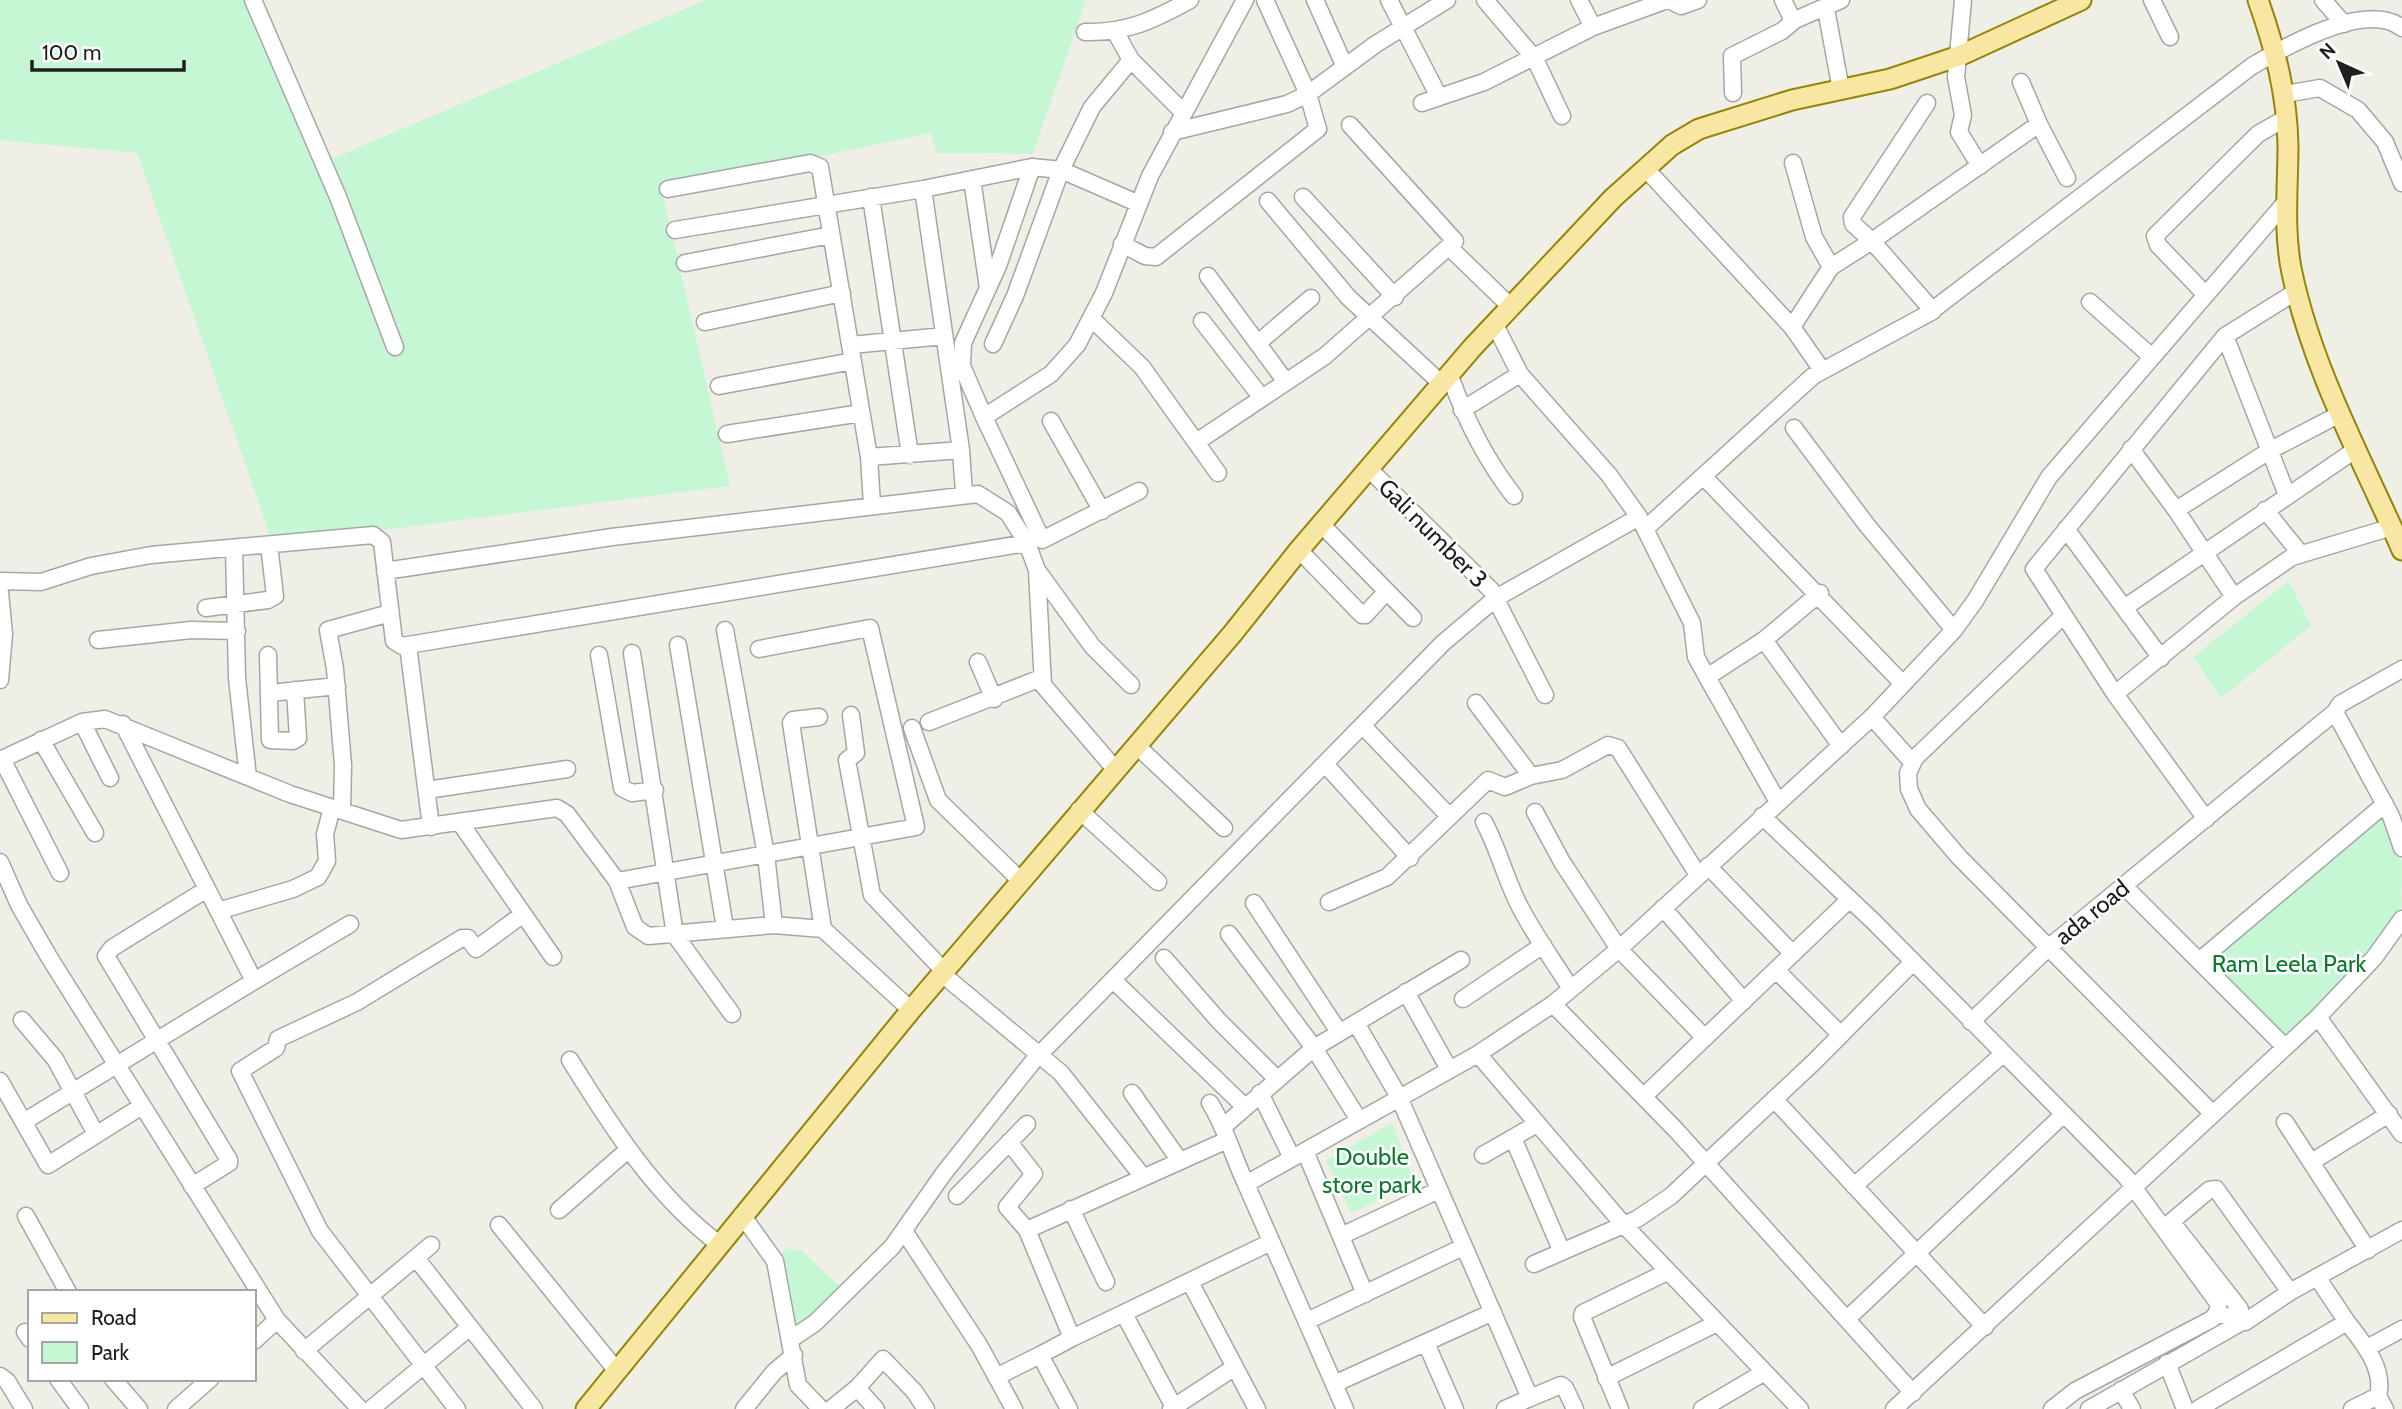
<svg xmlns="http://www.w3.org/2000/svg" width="2402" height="1409" viewBox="0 0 2402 1409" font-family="Cabin,sans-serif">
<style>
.park{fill:#c6f7d5}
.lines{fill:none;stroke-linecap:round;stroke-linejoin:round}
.minor-casing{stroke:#a6a6a6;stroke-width:19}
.major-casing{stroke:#948507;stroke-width:23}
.minor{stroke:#fff;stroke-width:16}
.major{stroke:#f8e6a3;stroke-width:19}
.labels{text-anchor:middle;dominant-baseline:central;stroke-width:5;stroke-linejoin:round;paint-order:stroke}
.street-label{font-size:24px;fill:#1f1f1f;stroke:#fff}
.park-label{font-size:24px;fill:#117a32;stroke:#fff}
</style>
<rect width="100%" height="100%" fill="#f0efe6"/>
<!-- park -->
<path class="park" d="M0 0H251L324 162 706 0H1086L1033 154 937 153 930 133 662 190 730 486 273 544 137 153 0 140Z
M2289 581 2311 626 2221 698 2193 657Z
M2383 811 2402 862 2401 921 2284 1041 2207 962Z
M1392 1123 1415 1183 1351 1213 1326 1160Z
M789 1247 795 1252 799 1248 843 1290 797 1331 780 1254Z"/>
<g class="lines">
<defs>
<path id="minor" d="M253 0 338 197 395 347
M1315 0 1345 67
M1389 0 1438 95
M1485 0 1535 59 1562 116
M1579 0 1593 27
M1669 0 1681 6 1698 0
M1783 0 1793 21
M1963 0 1956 77 1963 115 1959 132 1980 166
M2152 0 2170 37
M2323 0 2344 24
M1826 9 1841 90
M1085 32C1127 33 1154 20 1190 0
M1116 33 1131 60 1183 112
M2021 82 2039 124
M1733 93 1732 56 1782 31 1795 20 1841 0
M2285 94 2320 88 2358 110 2385 142 2402 183
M1422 103 1484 82 1593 27 1667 0
M1172 132 1287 104 1308 94 1376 44 1447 0
M1793 163 1814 237 1831 267
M1646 169 1792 327 1822 370
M972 179 988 288
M668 189 810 163 820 167 869 457 872 505
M923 189 1032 167 1061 170 1092 107 1131 60
M871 197 910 455
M1303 197 1395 297
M1268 201 1348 297 1443 385
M675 230 923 189 961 450 869 457
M1122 244 1145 256 1156 257 1318 129 1308 94 1265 0
M1450 248 1511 307
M685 263 831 235
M1208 276 1286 382
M2206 295 2158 245 2155 236 2258 134 2286 118
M2090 302 2152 357
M1934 309 2252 66C2286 46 2367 0 2402 28
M1092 319 1142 367 1218 473
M1202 321 1262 398
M705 322 842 293
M1792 327 1831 267 1872 241 1853 224 1852 217 1927 103
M2225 336 2287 495
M1258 343 1311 298
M993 344 1015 296 1061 170 1137 203
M851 345 944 336
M1520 374 1609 475 1639 517 1692 623 1696 657 1707 677
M1450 376C1466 421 1485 459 1514 496
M719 386 853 361
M1462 410 1520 374 1495 325
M984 417 962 366 963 343 998 266 1032 167
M1051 421 1102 511
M1794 428 1866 524 1954 630
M727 434 861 413
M1198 441 1325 356 1455 241 1350 125
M2131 449 2176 510 2234 597
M961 450 964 493
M1369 469 1491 590 1545 695
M1703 476 1903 684
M1139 491 1042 540 984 417 1051 374 1077 345 1104 293 1150 176 1245 0
M2176 510 2269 451 2338 415
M2265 510 2300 553
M1321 524 1413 618
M1645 529 1813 376 1933 311 1872 241 2039 124 2067 178
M2066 529 2161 658
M234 548 237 678 248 777
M1299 550 1362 615H1365L1386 592
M1037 570 1092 646 1131 685
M385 571 612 537 978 494 1008 513 1027 543 1037 570 1043 685 1115 769
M0 581 41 582 91 566 151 555 373 535 382 542 394 641 402 646 1027 543
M0 592 4 634 0 680
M206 608 268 600 275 596 269 545
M2124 608 2355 450
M2063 616 1915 758 1908 773 1909 789 1918 809 1959 857 2213 1114
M725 630 766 855 774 925
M98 640 191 630 237 631
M1764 640 1841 746
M408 645 431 827
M678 645 725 928
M632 653 675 935 732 1014
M268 655 270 740 293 741 298 738 295 690
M599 655 622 788 632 793 655 790
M978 662 994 699
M270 693 337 686
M2115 694 2234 597 2292 557 2392 527
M1476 703 1531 776
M2335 712 2391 816 2402 848
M851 715 856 753 847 760 872 895 944 971
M1872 717 1912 762
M82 722 110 778
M929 722 1041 678
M123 724 254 981 350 924
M1363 726 1449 816
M912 728 938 800 1020 880
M41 740 95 833
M1137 746 1224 828
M2 759 60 873
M0 760 82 722 105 719 290 794 401 830 557 808 567 814 617 881 635 927 648 936 774 925 823 929 791 723 793 720 819 717
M1325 764 1410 858
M427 790 567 769
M1778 802 1707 677 1764 640 1820 593
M1079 810 1158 882
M342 811 343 765 335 669 328 630 390 613
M1535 812 1562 862 1619 949 1705 1038
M1762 816 1874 922 2126 1177 2218 1303V1312L2212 1319 2075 1391 2052 1409
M2206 819 2115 694 2034 569 2225 336 2297 291
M1484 822C1498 848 1504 874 1517 901 1532 932 1553 960 1571 989
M461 824 553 957
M0 862 19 905 49 957 277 1320
M1708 866 1793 954
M617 881 916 827 870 628 759 649
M2125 887 2285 1047
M1329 902 1387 877 1488 780 1505 787 1531 776 1562 770 1608 745 1618 748 1698 875
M1254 903 1339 1032
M1663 908 1744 1001
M218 911 293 889 318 877 327 861 325 834 332 808
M823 929 911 1010
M1229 934 1314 1048 1359 1120
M1164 958 1218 1020 1277 1079
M2199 961 2385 804
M1776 970 1841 1035
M941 973 1061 1073 1143 1177
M1113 980 1245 1107
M1406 992 1449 1069
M1463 999 1543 945
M1553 1004 1676 1130 1913 1393
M2318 1017 2402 1134
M22 1020 55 1059 96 1134
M1971 1022 2049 947 2335 712 2340 704 2402 669
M1356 1023 1399 1097 1530 1398 1505 1409
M1478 1054 1623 1224 1800 1409
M570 1060C611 1126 656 1197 719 1244
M0 1081 48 1165 142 1106
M1132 1093 1180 1161
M1260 1093 1292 1158
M1644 1096 1850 899
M1774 1099 1985 1327
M1210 1103C1226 1128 1233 1157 1246 1184
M25 1121 254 981
M2285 1122 2368 1250
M1224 1126 1314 1048 1461 960
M1513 1138 1562 1252
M1009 1142 1034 1174 1007 1207 1027 1230 1072 1338 1271 1242
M1305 1151 1365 1294
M1483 1155 1535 1125
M2313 1161 2389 1114
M192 1186 229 1163V1160L106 956 112 948 207 889
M1854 1186 2003 1054
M957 1196 1027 1124
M1071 1209 1106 1282
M559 1210 629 1149
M742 1215 775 1261 798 1385 821 1409
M26 1216 68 1292
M2171 1222 2209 1190 2216 1189 2290 1292
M499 1225 617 1371
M1027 1230 1225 1141
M904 1231 979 1345 1014 1409
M1341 1236 1439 1190
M416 1258 534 1409
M1534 1264 1637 1219 1671 1196 1815 1061 1913 962
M1190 1282 1257 1409
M2217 1313 2245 1322 2290 1292 2402 1230
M1124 1314 1175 1409
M1847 1319 2064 1114
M1307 1321 1463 1247
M2347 1322C2363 1343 2385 1368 2378 1396
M25 1332 30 1339
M791 1339 815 1323 892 1247 944 1173 1035 1059 1443 643 1496 598 1639 517
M254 1341 277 1320 360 1409
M1426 1343 1455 1409
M2367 1348 2402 1329
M304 1351 431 1245
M2167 1363 2185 1409
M0 1376 7 1381 24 1409
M996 1377 1040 1355
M1606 1378 1717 1323
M58 1379 80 1409
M113 1379 139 1409
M1334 1384 1493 1312
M857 1388 876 1409
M2121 1390 2132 1409
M1530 1398 1561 1385 1565 1388 1575 1409
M176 1409 210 1379
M371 1409 470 1327
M457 1409 320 1231 240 1071 276 1048 278 1039 282 1037 357 1002 462 938H468L476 949 523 914
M744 1409 774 1372 794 1355
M831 1409 857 1388 883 1359 914 1391 926 1409
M1069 1409 1040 1355 1072 1338
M1171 1409 1235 1367
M1345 1409 1246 1184 1478 1054 1553 1004 1619 949 1872 717 1954 630 1975 601 2049 477 2285 203
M1620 1409 1582 1317 1583 1313 1667 1272
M1702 1409 1763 1373
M1894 1409 2318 1017 2374 958 2402 919
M2089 1409 2240 1323V1309L2178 1230
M2198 1409 2347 1322 2317 1277
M2352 1409 2378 1396 2385 1409"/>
<path id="major" d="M2258 0C2275 48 2287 94 2288 145 2288 188 2283 230 2292 273 2313 371 2362 459 2402 550
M586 1409 911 1010 1233 633 1299 550 1472 348 1613 198 1672 145 1699 129 1792 100 1890 79 1959 56 2081 0"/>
</defs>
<!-- minor casing -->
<use href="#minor" class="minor-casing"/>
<!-- major casing -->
<use href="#major" class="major-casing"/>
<!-- minor -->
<use href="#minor" class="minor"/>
<!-- major -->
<use href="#major" class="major"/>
</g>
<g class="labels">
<!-- street labels -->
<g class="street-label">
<text transform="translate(1433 533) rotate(45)">Gali number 3</text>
<text transform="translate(2092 912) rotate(-39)">ada road</text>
</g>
<!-- park labels -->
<g class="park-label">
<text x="2289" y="963">Ram Leela Park</text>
<text x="1372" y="1156">Double<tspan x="1372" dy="28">store park</tspan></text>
</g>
</g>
<!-- legend -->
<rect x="28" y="1290" width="228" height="91" fill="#ffffff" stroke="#a5a5a5" stroke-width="2"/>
<rect x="42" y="1313" width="35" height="10" fill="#f8e6a3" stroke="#a5a5a5" stroke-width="2"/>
<text x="91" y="1325" font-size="21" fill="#1f1f1f">Road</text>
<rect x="42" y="1342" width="35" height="21" fill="#c6f7d5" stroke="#a5a5a5" stroke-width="2"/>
<text x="91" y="1360" font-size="21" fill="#1f1f1f">Park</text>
<!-- north arrow -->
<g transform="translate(2339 63) rotate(316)" stroke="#ffffff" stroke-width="5" paint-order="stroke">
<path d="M0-5L12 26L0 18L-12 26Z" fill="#1f1f1f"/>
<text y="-10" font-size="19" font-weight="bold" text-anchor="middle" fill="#1f1f1f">N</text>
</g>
<!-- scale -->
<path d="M32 60v10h152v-10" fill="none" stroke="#1f1f1f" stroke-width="3.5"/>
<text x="42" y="60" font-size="21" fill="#1f1f1f" stroke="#ffffff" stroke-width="5" paint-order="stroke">100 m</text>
</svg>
